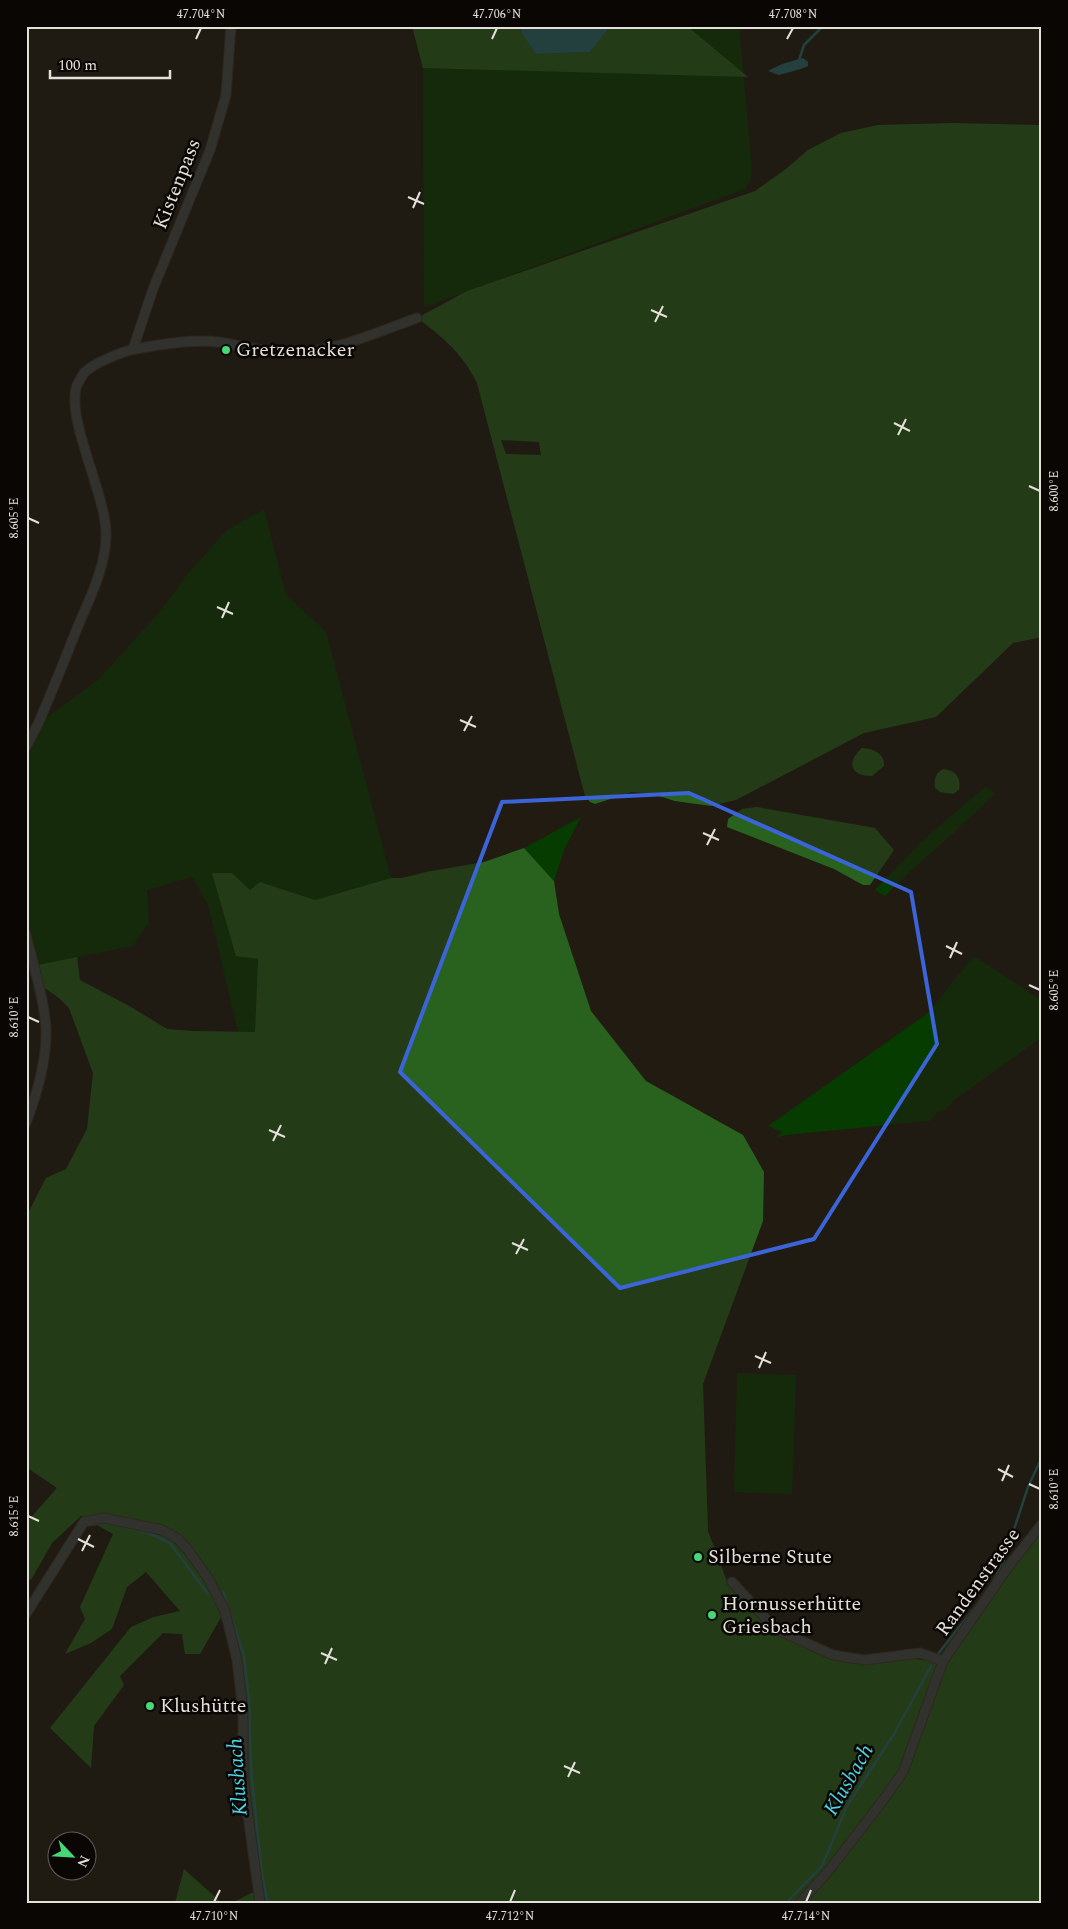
<svg xmlns="http://www.w3.org/2000/svg" width="1068" height="1929" viewBox="0 0 1068 1929" font-family="Spectral,serif">
<style>
.green{fill:#073c00}
.forest{fill:#29621e;fill-rule:evenodd}
.water{fill:#266d76}
.lines{fill:none;stroke-linecap:round;stroke-linejoin:round}
.stream{stroke:#266d76;stroke-width:2.5}
.minor-casing{stroke:#3c362e;stroke-width:11}
.minor{stroke:#464d4e;stroke-width:9}
.marked{fill:none;stroke:#3b64d8;stroke-width:4;stroke-linejoin:round}
.ticks{fill:none;stroke:#e3dfd9;stroke-width:2}
.poi-dot{fill:#48d778;stroke:#090604;stroke-width:2}
.labels{text-anchor:middle;dominant-baseline:central;stroke-width:5;stroke-linejoin:round;paint-order:stroke}
.street-label{font-size:20px;fill:#e3dfd9;stroke:#090604}
.poi-label{font-size:20px;fill:#e3dfd9;stroke:#090604;text-anchor:start}
.water-label{font-size:21px;font-style:italic;fill:#4cd5e5;stroke:#090604}
.neatline{fill:none;stroke:#e3dfd9;stroke-width:2}
.ticks-label{font-size:12px;text-anchor:middle;fill:#e3dfd9}
</style>
<rect width="100%" height="100%" fill="#211b12"/>
<!-- green -->
<path class="green" d="M412 26H739L751 159V179L745 189 424 307 423 69Z
M264 509 286 595 326 632 391 878 315 900 260 882 251 891 232 873 258 959 255 1032H238L208 904 192 877 147 890 149 923 132 946 33 966 26 934V747L38 724 98 680 159 613 190 571 227 530Z
M986 786 995 794C959 829 920 861 885 896L875 890 921 842Z
M581 817 564 850 554 881 524 848Z
M974 956 1042 1000V1037L954 1100 946 1110 937 1112 929 1121 786 1135 775 1138 783 1132 768 1126 928 1013Z
M737 1373 796 1375 792 1494 734 1492Z"/>
<!-- forest -->
<path class="forest" d="M412 26H523L521 32 537 54 590 52 609 28 608 26H687L748 77 423 68Z
M954 123 1042 125V637L1013 643 936 717 864 733 736 800 711 806 675 801 652 794 632 792 595 804 590 802 585 796 477 383C463 354 443 337 417 318L467 291 755 191 786 169 808 150 841 133 878 125ZM501 440 539 442 541 455 506 454Z
M862 748C873 749 885 753 884 766L872 776C850 776 846 762 862 748Z
M943 769C956 771 961 776 959 790L953 794 940 792 935 788C934 779 935 774 943 769Z
M757 807 875 828 894 850 870 885H863L834 869 727 827 728 819 742 809Z
M524 848 554 881 559 914 591 1011 646 1081 743 1135 764 1172 763 1221 703 1384 708 1531 728 1584 766 1624 844 1662 892 1656 937 1662 1042 1530V1903H231L260 1889 248 1818 243 1711 224 1612 200 1654H185L182 1634 163 1633 120 1676 124 1685 94 1726 91 1768 50 1728 131 1627 154 1617 180 1611 146 1572 127 1587 112 1629 91 1643 65 1654 85 1619 80 1607 113 1534 81 1516 52 1543 31 1580 26 1578V1523L57 1488 26 1467V1217L46 1178 66 1169 87 1129 93 1073 69 1008 59 998 39 984 33 966 77 957 80 980 131 1007 167 1029 193 1031 255 1032 258 959 236 956 212 873H232L250 890 260 882 315 900 391 878H402L426 872 484 862Z
M184 1869 222 1903H175Z"/>
<!-- water -->
<path class="water" d="M523 26H608L609 28 590 52 536 54 521 32Z
M803 58 808 62V66C800 70 788 72 779 75L768 71 782 64Z"/>
<g class="lines">
<!-- stream -->
<path class="stream" d="M799 60 804 45 823 26
M90 1525 104 1523 126 1527 149 1533 170 1543 208 1594
M993 1581 1003 1563 1028 1487 1042 1457
M223 1592 228 1608
M230 1613 244 1656 249 1700 251 1770 262 1875 268 1903
M938 1654 982 1598
M786 1903 822 1866 847 1806 894 1734 931 1666"/>
<defs>
<path id="minor" d="M133 349 153 289 210 150 226 95 231 26
M26 747 38 724C52 692 65 659 78 626 90 598 107 564 106 532 105 493 65 416 77 385 79 382 82 375 85 372 94 363 123 351 136 349 162 344 192 339 219 342 243 346 269 353 294 353 336 351 378 332 417 318
M26 934C33 965 44 997 46 1029 47 1060 37 1094 26 1123
M732 1582 768 1621 782 1632 833 1655 864 1660 920 1653 943 1661 903 1772 884 1799 830 1869 800 1903
M26 1614 77 1533 84 1522 104 1518 162 1530 178 1539 188 1550 208 1578 225 1611 237 1660 243 1711V1779L260 1903
M943 1661 1008 1567 1042 1524"/>
</defs>
<!-- minor casing -->
<use href="#minor" class="minor-casing"/>
<!-- minor -->
<use href="#minor" class="minor"/>
</g>
<!-- marked area -->
<path d="M0 0H1068V1929H0ZM689 793 911 892 937 1044 814 1239 620 1288 400 1072 502 802Z" fill="#211b12" fill-opacity=".55" fill-rule="evenodd"/>
<path class="marked" d="M689 793 911 892 937 1044 814 1239 620 1288 400 1072 502 802Z"/>
<!-- ticks -->
<path class="ticks" d="M196 39 201 28M492 39 497 28M787 39 793 28M408 197 424 204M413 208 420 192M651 310 667 317M655 322 663 306M894 423 910 431M898 435 906 419M1029 486 1040 491M28 518 39 523M217 607 233 614M222 618 229 602M460 720 476 727M464 731 472 716M703 833 719 840M707 845 715 829M946 946 962 954M950 958 957 942M1029 985 1040 990M28 1017 39 1022M269 1130 285 1137M273 1141 281 1125M512 1243 528 1250M516 1254 524 1239M755 1356 771 1363M759 1368 766 1352M998 1469 1013 1477M1002 1481 1009 1465M1029 1484 1040 1489M28 1516 39 1521M78 1539 94 1547M82 1551 90 1535M321 1653 337 1660M325 1664 332 1648M564 1766 580 1773M568 1777 575 1762M214 1902 220 1890M510 1902 515 1890M806 1902 811 1890"/>
<!-- markers -->
<g class="poi-dot">
<circle cx="226" cy="350" r="5"/>
<circle cx="698" cy="1557" r="5"/>
<circle cx="712" cy="1615" r="5"/>
<circle cx="150" cy="1706" r="5"/>
</g>
<g class="labels">
<!-- street labels -->
<g class="street-label">
<text transform="translate(177 184) rotate(-68)">Kistenpass</text>
<text transform="translate(978 1582) rotate(-54)">Randenstrasse</text>
</g>
<!-- poi labels -->
<g class="poi-label">
<text x="236" y="350">Gretzenacker</text>
<text x="708" y="1557">Silberne Stute</text>
<text x="722" y="1604">Hornusserhütte<tspan x="722" dy="23">Griesbach</tspan></text>
<text x="160" y="1706">Klushütte</text>
</g>
<!-- water labels -->
<g class="water-label">
<text transform="translate(238 1777) rotate(-94)">Klusbach</text>
<text transform="translate(849 1780) rotate(-60)">Klusbach</text>
</g>
</g>
<!-- border -->
<rect width="1068" height="1929" fill="none" stroke="#090604" stroke-width="55"/>
<!-- north arrow -->
<g transform="translate(72 1856) rotate(115)"><circle r="24" fill="#090604" stroke="#605d59"/>
<path d="M0-4L9 19L0 12L-9 19Z" fill="#48d778"/>
<text y="-8" font-size="14" font-weight="bold" text-anchor="middle" fill="#e3dfd9">N</text>
</g>
<!-- scale -->
<path d="M50 70v8h120v-8" fill="none" stroke="#e3dfd9" stroke-width="2.5"/>
<text x="58" y="70" font-size="15" fill="#e3dfd9" stroke="#090604" stroke-width="4" paint-order="stroke">100 m</text>
<rect x="28" y="28" width="1012" height="1874" class="neatline"/>
<g class="ticks-label">
<text x="201" y="18">47.704°N</text>
<text x="497" y="18">47.706°N</text>
<text x="793" y="18">47.708°N</text>
<text transform="translate(1054 491) rotate(-90)" y="4">8.600°E</text>
<text transform="translate(14 518) rotate(-90)" y="4">8.605°E</text>
<text transform="translate(1054 990) rotate(-90)" y="4">8.605°E</text>
<text transform="translate(14 1017) rotate(-90)" y="4">8.610°E</text>
<text transform="translate(1054 1489) rotate(-90)" y="4">8.610°E</text>
<text transform="translate(14 1516) rotate(-90)" y="4">8.615°E</text>
<text x="214" y="1920">47.710°N</text>
<text x="510" y="1920">47.712°N</text>
<text x="806" y="1920">47.714°N</text>
</g>
</svg>
